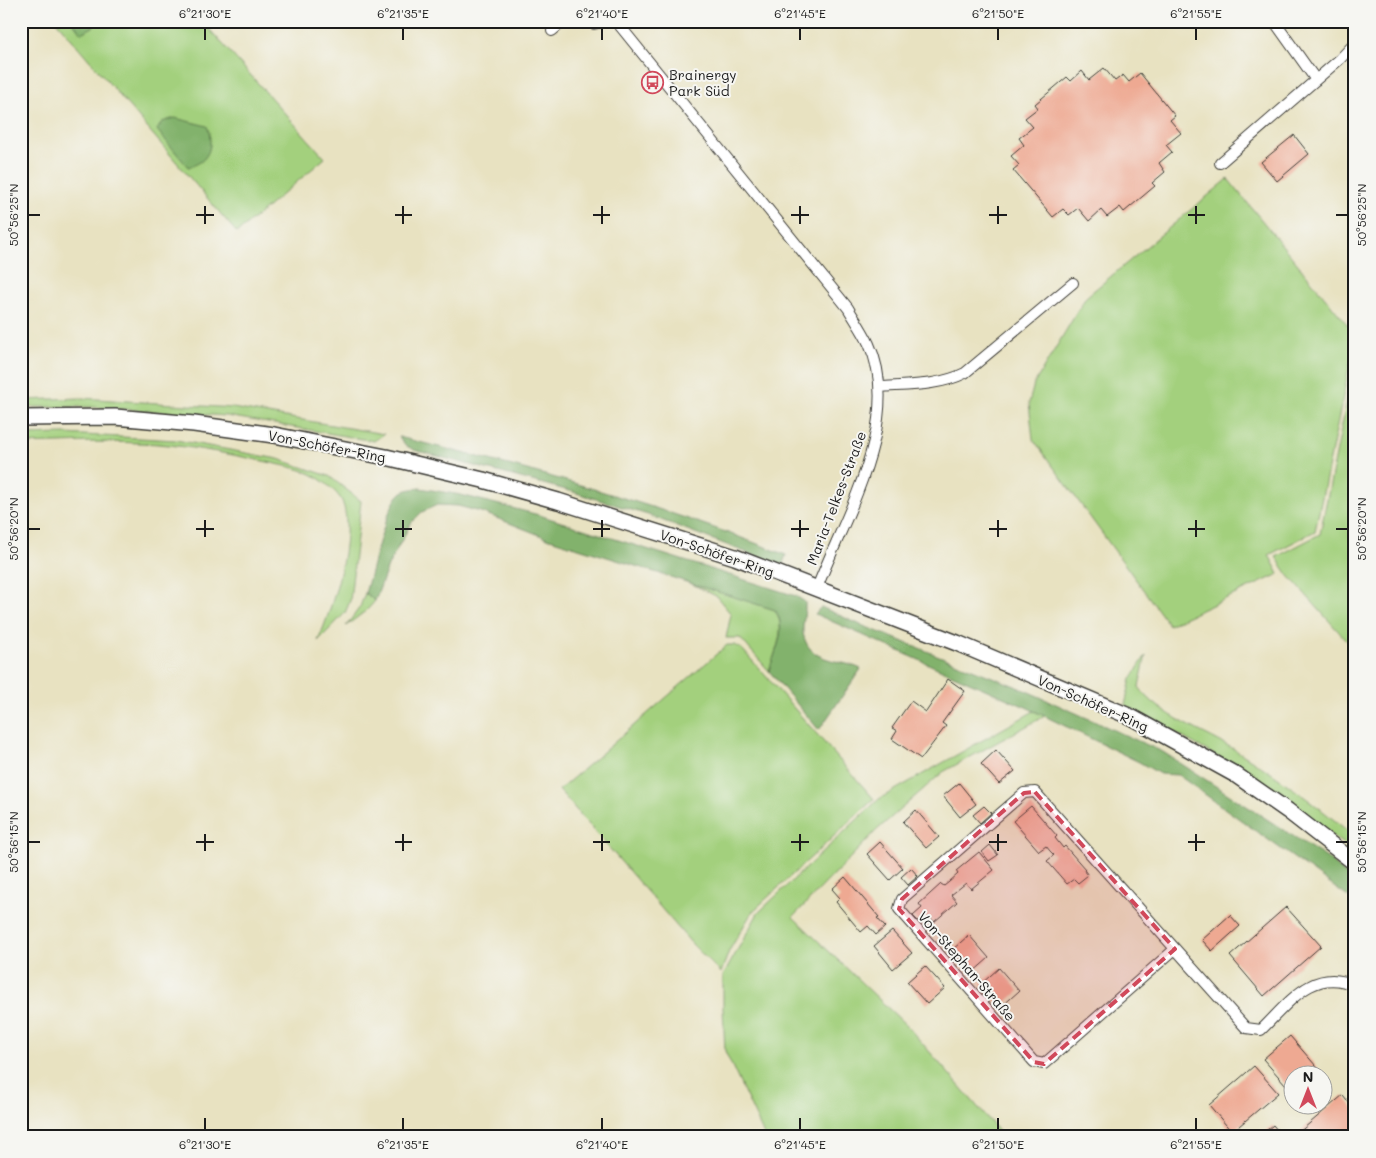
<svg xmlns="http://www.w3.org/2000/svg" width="1376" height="1158" viewBox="0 0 1376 1158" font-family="Mali,sans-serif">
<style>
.green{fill:#a3d07d;stroke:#60764c}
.forest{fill:#82b26c;stroke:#4f6744}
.building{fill:#eea992}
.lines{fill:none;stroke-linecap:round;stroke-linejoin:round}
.minor-casing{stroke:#3b3a35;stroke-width:12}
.secondary-casing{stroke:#3b3a35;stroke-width:18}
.minor{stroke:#fff;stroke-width:10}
.secondary{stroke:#fff;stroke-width:15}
.marked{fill:#d1495b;fill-opacity:0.2;stroke:#d1495b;stroke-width:4;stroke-dasharray:10 6;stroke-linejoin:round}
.ticks{fill:none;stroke:#1c1c1c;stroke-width:2}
.labels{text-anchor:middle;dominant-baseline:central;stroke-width:4;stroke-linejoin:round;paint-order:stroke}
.poi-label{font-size:14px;fill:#1c1c1c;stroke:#f6f6f2;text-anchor:start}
.street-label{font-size:14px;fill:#1c1c1c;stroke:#f6f6f2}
.neatline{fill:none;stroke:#1c1c1c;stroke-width:2}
.ticks-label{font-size:12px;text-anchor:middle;fill:#1c1c1c}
</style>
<rect width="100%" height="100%" fill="#f6f6f2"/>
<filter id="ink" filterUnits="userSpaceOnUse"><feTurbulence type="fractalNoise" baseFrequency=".02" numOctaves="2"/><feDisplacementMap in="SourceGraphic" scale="10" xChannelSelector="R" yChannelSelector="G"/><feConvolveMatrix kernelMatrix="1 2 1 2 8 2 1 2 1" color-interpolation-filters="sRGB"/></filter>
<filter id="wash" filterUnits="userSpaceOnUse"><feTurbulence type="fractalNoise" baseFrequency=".0096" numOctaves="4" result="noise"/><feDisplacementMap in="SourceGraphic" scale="20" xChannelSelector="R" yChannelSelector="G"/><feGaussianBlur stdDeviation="1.12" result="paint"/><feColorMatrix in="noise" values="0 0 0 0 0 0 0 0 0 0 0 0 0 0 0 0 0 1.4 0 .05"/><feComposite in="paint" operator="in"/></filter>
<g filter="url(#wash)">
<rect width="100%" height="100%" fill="#e8e2c1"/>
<!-- green -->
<path class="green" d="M56 21H202L325 158 237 233Z
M1228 179 1355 334V339L1315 531 1269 555 1279 574 1169 625 1033 439 1029 403 1034 384 1086 297Z
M1355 360V650L1289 576 1276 557 1320 534Z
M82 398 233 408 384 434 374 441 227 416 90 407H21V400Z
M65 434 176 440 278 459 329 476 361 501 350 601 345 613 318 641C332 608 356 535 342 501 337 491 321 479 311 474 296 467 279 465 263 461 223 453 181 444 139 443 100 441 61 443 21 444V435Z
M684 580 775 610C787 629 775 651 769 671L740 638H726L731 614 716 596Z
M365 593 375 601 367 610 346 626 360 607Z
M727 645H734L742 649 874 799 752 912 729 951 721 973 693 945 559 790Z
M1146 655 1139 687C1158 715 1207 733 1237 751 1278 776 1318 806 1355 837V852L1218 757 1125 705 1131 679Z
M1034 711 1045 716 943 772 877 830 793 917 908 1027 1004 1137H765L725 1051 723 1009V976L758 913 879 799Z"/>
<!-- forest -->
<path class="forest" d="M72 21H96L93 27 81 33Z
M175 118 207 126C214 145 210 162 188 167L157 130 162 122Z
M399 437C530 469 661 505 786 555L782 566 648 515 570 491 414 450 405 445Z
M420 488 461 495 539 515 796 596 805 602C806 612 802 622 803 633 809 664 839 658 861 669L819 730 769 671C775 651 788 629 775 610L550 539 481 512 458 506 437 505 422 512 411 523 388 566 375 601 365 593C372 571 386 505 401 493 406 489 414 489 420 488Z
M821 607 861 625 1020 688 1163 752 1327 858 1355 883V902L1178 775 1160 774 1139 762 1028 708 815 614Z"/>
<g id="blocks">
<!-- building -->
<path class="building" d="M1104 68 1115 81 1123 75 1129 82 1140 73 1175 116 1170 120 1181 133 1166 145 1172 152 1159 163 1165 172 1152 183 1155 186 1124 212 1120 207 1107 217 1101 210 1089 221 1078 208 1069 215 1063 209 1053 217 1013 170 1019 165 1011 156 1024 145 1019 138 1033 127 1025 118 1038 108 1035 104 1067 77 1071 81 1082 71 1089 80Z
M1294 135 1309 154 1277 181 1261 162Z
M948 679 965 691 942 723 946 726 921 759 892 739 897 731 892 728 911 701 926 712Z
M996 750 1015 771 999 784 981 764Z
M959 783 976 804 960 817 943 796Z
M984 806 991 813 980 823 973 815Z
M1031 806 1057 836 1055 838 1063 848 1065 846 1085 869 1084 870 1088 875 1078 883 1074 879 1067 884 1047 861 1054 855 1050 851 1046 846 1039 851 1013 821Z
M916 810 939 837 926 848 903 822Z
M880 842 903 868 890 880 867 854Z
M990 845 998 855 989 861 982 852Z
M979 852 994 870 971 889 966 883 951 895 957 902 934 922 930 917 921 924 913 916 922 908 919 904 941 884 944 886 949 882 958 874 956 871Z
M911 868 918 876 908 885 901 877Z
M845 877 879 917 877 918 885 927 876 935 868 926 861 932 836 902 840 898 832 889Z
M1286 907 1321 946 1264 996 1230 956Z
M1230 915 1240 926 1212 951 1202 940Z
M892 931 912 953 893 969 874 946Z
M969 935 989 958 972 973 952 950Z
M925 966 945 988 927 1004 907 982Z
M999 968 1019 991 1001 1007 981 984Z
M1290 1036 1329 1081 1324 1086V1076H1294V1094L1263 1059Z
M1254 1066 1278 1093 1232 1132 1209 1105Z
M1343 1095 1355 1110V1132L1349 1137H1299L1297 1134Z
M1273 1125 1283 1137H1259Z"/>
</g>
</g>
<g filter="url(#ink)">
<use href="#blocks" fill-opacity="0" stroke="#3b3a35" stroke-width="1"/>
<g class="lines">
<defs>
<path id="minor" d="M588 21 594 24 608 21
M616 21 848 308C855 320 863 331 869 344 904 420 844 517 817 588
M1274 21 1316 80
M552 31 564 21
M1220 163 1340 59 1355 43
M880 387C909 385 939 386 965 373L1073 283
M1175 949 1044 1064 1034 1062 899 909 902 899 1024 793 1035 792 1246 1028 1261 1030C1288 1004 1314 965 1355 986"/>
<path id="secondary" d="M21 418 115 417 194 424 274 435 386 457 483 480 558 501 735 557 957 643 1131 717 1236 775 1288 811 1355 863"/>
</defs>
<!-- minor casing -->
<use href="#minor" class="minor-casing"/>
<!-- secondary casing -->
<use href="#secondary" class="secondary-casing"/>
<!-- minor -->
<use href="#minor" class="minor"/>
<!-- secondary -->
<use href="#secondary" class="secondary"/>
</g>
</g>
<!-- marked area -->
<path class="marked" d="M1035 792 1175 949 1044 1064 1034 1062 899 909 902 899 1024 793Z"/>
<!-- ticks -->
<path class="ticks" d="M205 28V40M403 28V40M602 28V40M800 28V40M998 28V40M1196 28V40M205 206V224M403 206V224M602 206V224M800 206V224M998 206V224M1196 206V224M28 215H40M196 215H214M395 215H412M593 215H610M791 215H809M989 215H1007M1188 215H1205M1336 215H1348M205 520V537M403 520V537M602 520V537M800 520V537M998 520V537M1196 520V537M28 529H40M196 529H214M395 529H412M593 529H610M791 529H809M989 529H1007M1188 529H1205M1336 529H1348M205 834V851M403 834V851M602 834V851M800 834V851M998 834V851M1196 834V851M28 842H40M196 842H214M395 842H412M593 842H610M791 842H809M989 842H1007M1188 842H1205M1336 842H1348M205 1118V1130M403 1118V1130M602 1118V1130M800 1118V1130M998 1118V1130M1196 1118V1130"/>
<!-- icons -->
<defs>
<symbol id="bus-ring" viewBox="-11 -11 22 22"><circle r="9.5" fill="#f6f6f2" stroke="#d1495b" stroke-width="1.5"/><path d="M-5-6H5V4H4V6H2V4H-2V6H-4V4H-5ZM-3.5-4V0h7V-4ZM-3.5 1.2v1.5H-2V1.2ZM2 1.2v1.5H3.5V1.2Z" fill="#d1495b"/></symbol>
</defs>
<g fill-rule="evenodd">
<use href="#bus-ring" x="640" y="70" width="25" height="25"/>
</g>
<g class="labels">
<!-- poi labels -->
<g class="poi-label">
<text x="669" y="74">Brainergy<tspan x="669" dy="16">Park Süd</tspan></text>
</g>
<!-- street labels -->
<g class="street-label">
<text transform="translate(327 446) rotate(11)">Von-Schöfer-Ring</text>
<text transform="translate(836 498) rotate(-69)">Maria-Telkes-Straße</text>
<text transform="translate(717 553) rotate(19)">Von-Schöfer-Ring</text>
<text transform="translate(1093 703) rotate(24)">Von-Schöfer-Ring</text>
<text transform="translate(967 966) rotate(49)">Von-Stephan-Straße</text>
</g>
</g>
<!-- margin -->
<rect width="1376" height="1158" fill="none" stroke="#f6f6f2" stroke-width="55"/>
<!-- north arrow -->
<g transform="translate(1308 1090)"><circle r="24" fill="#f6f6f2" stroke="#9f9f9c"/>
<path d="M0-4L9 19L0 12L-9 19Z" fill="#d1495b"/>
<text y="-8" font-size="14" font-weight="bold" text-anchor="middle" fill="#1c1c1c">N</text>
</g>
<rect x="28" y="28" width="1320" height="1102" class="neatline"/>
<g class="ticks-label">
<text x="205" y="18">6°21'30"E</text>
<text x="403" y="18">6°21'35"E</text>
<text x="602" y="18">6°21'40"E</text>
<text x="800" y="18">6°21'45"E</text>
<text x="998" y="18">6°21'50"E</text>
<text x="1196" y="18">6°21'55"E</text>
<text transform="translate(14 215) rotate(-90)" y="4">50°56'25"N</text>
<text transform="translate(1362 215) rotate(-90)" y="4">50°56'25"N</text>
<text transform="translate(14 529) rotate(-90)" y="4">50°56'20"N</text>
<text transform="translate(1362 529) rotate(-90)" y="4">50°56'20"N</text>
<text transform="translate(14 842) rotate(-90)" y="4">50°56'15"N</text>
<text transform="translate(1362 842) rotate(-90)" y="4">50°56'15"N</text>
<text x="205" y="1149">6°21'30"E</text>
<text x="403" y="1149">6°21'35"E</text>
<text x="602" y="1149">6°21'40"E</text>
<text x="800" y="1149">6°21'45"E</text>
<text x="998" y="1149">6°21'50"E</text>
<text x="1196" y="1149">6°21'55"E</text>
</g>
</svg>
